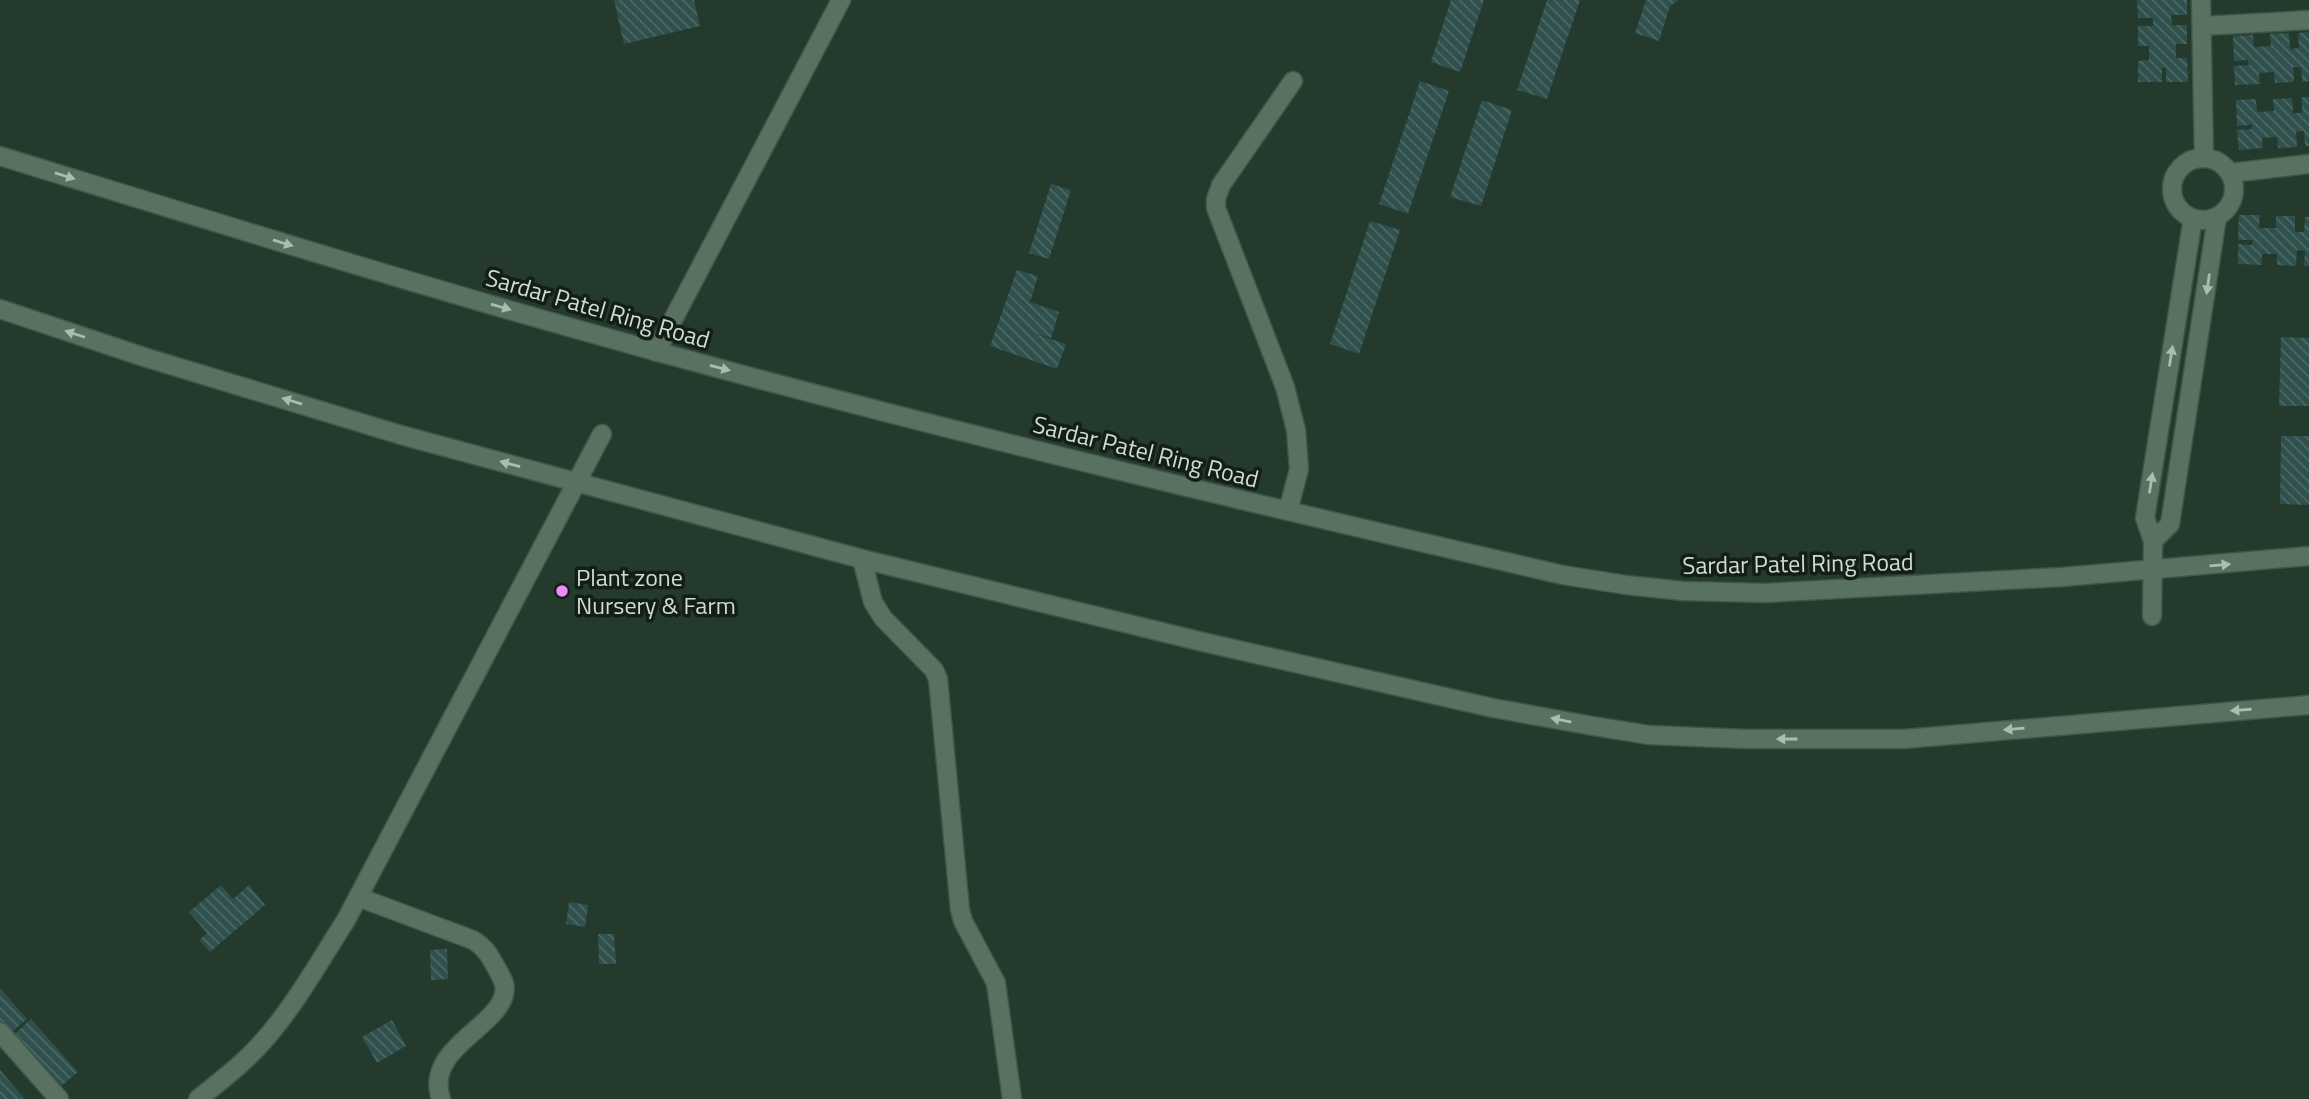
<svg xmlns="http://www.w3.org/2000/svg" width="2309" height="1099" viewBox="0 0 2309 1099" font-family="'Titillium Web',sans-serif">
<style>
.building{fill:url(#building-back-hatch)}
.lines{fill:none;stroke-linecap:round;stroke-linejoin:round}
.minor-casing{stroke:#415549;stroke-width:21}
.minor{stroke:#587161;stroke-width:18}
.oneway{fill:#abbcb1}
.poi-dot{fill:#ec8cfa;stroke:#141e18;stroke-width:2.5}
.labels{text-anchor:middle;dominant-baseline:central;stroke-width:7;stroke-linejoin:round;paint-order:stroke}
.street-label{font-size:24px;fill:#cedcd3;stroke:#141e18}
.poi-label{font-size:24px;fill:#cedcd3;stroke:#141e18;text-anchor:start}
</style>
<defs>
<pattern id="building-back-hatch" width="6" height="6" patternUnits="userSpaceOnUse" patternTransform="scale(1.75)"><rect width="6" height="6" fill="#2f504d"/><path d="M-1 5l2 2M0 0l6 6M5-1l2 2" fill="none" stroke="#4c6966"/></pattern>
</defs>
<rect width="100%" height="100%" fill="#233a2c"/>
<!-- building -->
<path class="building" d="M614 0H694L700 26 624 44Z
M1451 0H1484L1460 72 1431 62Z
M1547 0H1580L1547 99 1517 90Z
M1646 0H1679L1670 6 1659 41 1635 33Z
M2137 0H2187V15H2171L2172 25H2187V44H2176V58H2187L2188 82H2166V68H2162V82H2138V61L2149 60V46H2138V26H2153V18H2138Z
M2309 32V81L2302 82 2301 67H2293L2294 82 2275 83 2274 72 2259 73 2260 84 2235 85 2234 66 2249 65 2248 60 2234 61 2233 36 2253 35 2254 47 2271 46 2270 34 2289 33 2290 49 2299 48 2298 33Z
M1420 81 1449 91 1408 214 1379 204Z
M2302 97H2309V146H2305L2304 131 2296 132 2297 147 2278 148 2277 137 2262 138 2263 148 2239 150 2237 130 2252 129V125L2237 126 2236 100 2256 99 2257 112 2274 111 2273 99 2292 98 2293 113H2302Z
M1482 100 1512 110 1481 206 1450 197Z
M1051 184 1071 190 1049 259 1029 253Z
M2239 215H2260L2259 228H2276V216H2295V232H2304L2305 217H2309V266H2304L2305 251 2297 250 2296 266 2277 265V254H2262V265L2238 264V244L2252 245 2253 240H2238Z
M1370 221 1400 230 1359 354 1330 344Z
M1017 270 1038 276 1030 302 1059 312 1051 338 1029 332 1066 344 1057 369 990 346Z
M2281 337 2309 338V406H2279Z
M2281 436H2309V505L2280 504Z
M221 885 233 899 249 885 265 905 210 952 199 940 207 933 189 912Z
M569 902 588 905 585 927 566 924Z
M598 934H614L616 964H599Z
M447 949 448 979 431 980 430 950Z
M0 988 27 1019 6 1037 0 1029Z
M31 1019 78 1072 58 1089 11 1037Z
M392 1020 406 1046 377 1063 362 1037Z
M0 1070 25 1099H0Z"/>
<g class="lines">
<defs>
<path id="minor" d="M2201 0 2204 158
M2202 26 2309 20
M0 156C218 223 435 291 655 351 956 434 1259 505 1563 575L1626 585 1683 591 1766 593 2062 577 2309 556
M2172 189a31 31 0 1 1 62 0a31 31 0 1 1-62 0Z
M2230 173 2309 164
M0 309 144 357 401 435 862 559 1203 642 1493 708 1593 726 1649 735 1747 739H1904L2309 705
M656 352 841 0
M1288 511 1299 469 1296 430 1285 387 1216 208V199L1221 185 1293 81
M2153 541 2170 524 2217 217
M862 559 873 602 883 618 934 670 938 679 960 910 963 921 996 983 1012 1099
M2152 616 2153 541 2145 518 2193 218
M358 897 473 940C485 947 490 956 497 969 499 973 502 978 504 983 513 1024 422 1044 441 1099
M0 1032 59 1099
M198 1099C215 1085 233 1072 248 1057 287 1020 317 965 346 920L602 434"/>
</defs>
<!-- minor casing -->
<use href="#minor" class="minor-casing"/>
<!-- minor -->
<use href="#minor" class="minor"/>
</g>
<!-- one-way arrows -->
<defs><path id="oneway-solid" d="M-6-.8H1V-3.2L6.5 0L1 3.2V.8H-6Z" transform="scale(1.75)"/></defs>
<g class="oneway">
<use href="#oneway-solid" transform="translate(65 176) rotate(17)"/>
<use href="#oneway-solid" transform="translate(283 243) rotate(17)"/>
<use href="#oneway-solid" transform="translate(2208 284) rotate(98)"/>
<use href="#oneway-solid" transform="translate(501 307) rotate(16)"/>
<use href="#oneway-solid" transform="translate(75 334) rotate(-162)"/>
<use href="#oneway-solid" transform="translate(2171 356) rotate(-81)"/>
<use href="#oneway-solid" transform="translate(720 368) rotate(14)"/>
<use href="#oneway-solid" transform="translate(292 401) rotate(-163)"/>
<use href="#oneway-solid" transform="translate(510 464) rotate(-165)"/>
<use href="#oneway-solid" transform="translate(2151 483) rotate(-81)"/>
<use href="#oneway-solid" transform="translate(2220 565) rotate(-5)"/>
<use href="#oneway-solid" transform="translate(2241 710) rotate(176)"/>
<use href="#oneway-solid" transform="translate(1561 720) rotate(-169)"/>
<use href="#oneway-solid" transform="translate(2014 729) rotate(175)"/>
<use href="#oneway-solid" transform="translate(1787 739) rotate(180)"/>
</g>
<!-- markers -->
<circle class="poi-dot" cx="562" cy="591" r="7"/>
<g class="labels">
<!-- street labels -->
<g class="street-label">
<text transform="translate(598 308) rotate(16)">Sardar Patel Ring Road</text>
<text transform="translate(1146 451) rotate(14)">Sardar Patel Ring Road</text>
<text transform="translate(1798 563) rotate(-1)">Sardar Patel Ring Road</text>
</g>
<!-- poi labels -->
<g class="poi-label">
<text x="576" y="577">Plant zone<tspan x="576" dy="28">Nursery &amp; Farm</tspan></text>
</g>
</g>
</svg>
